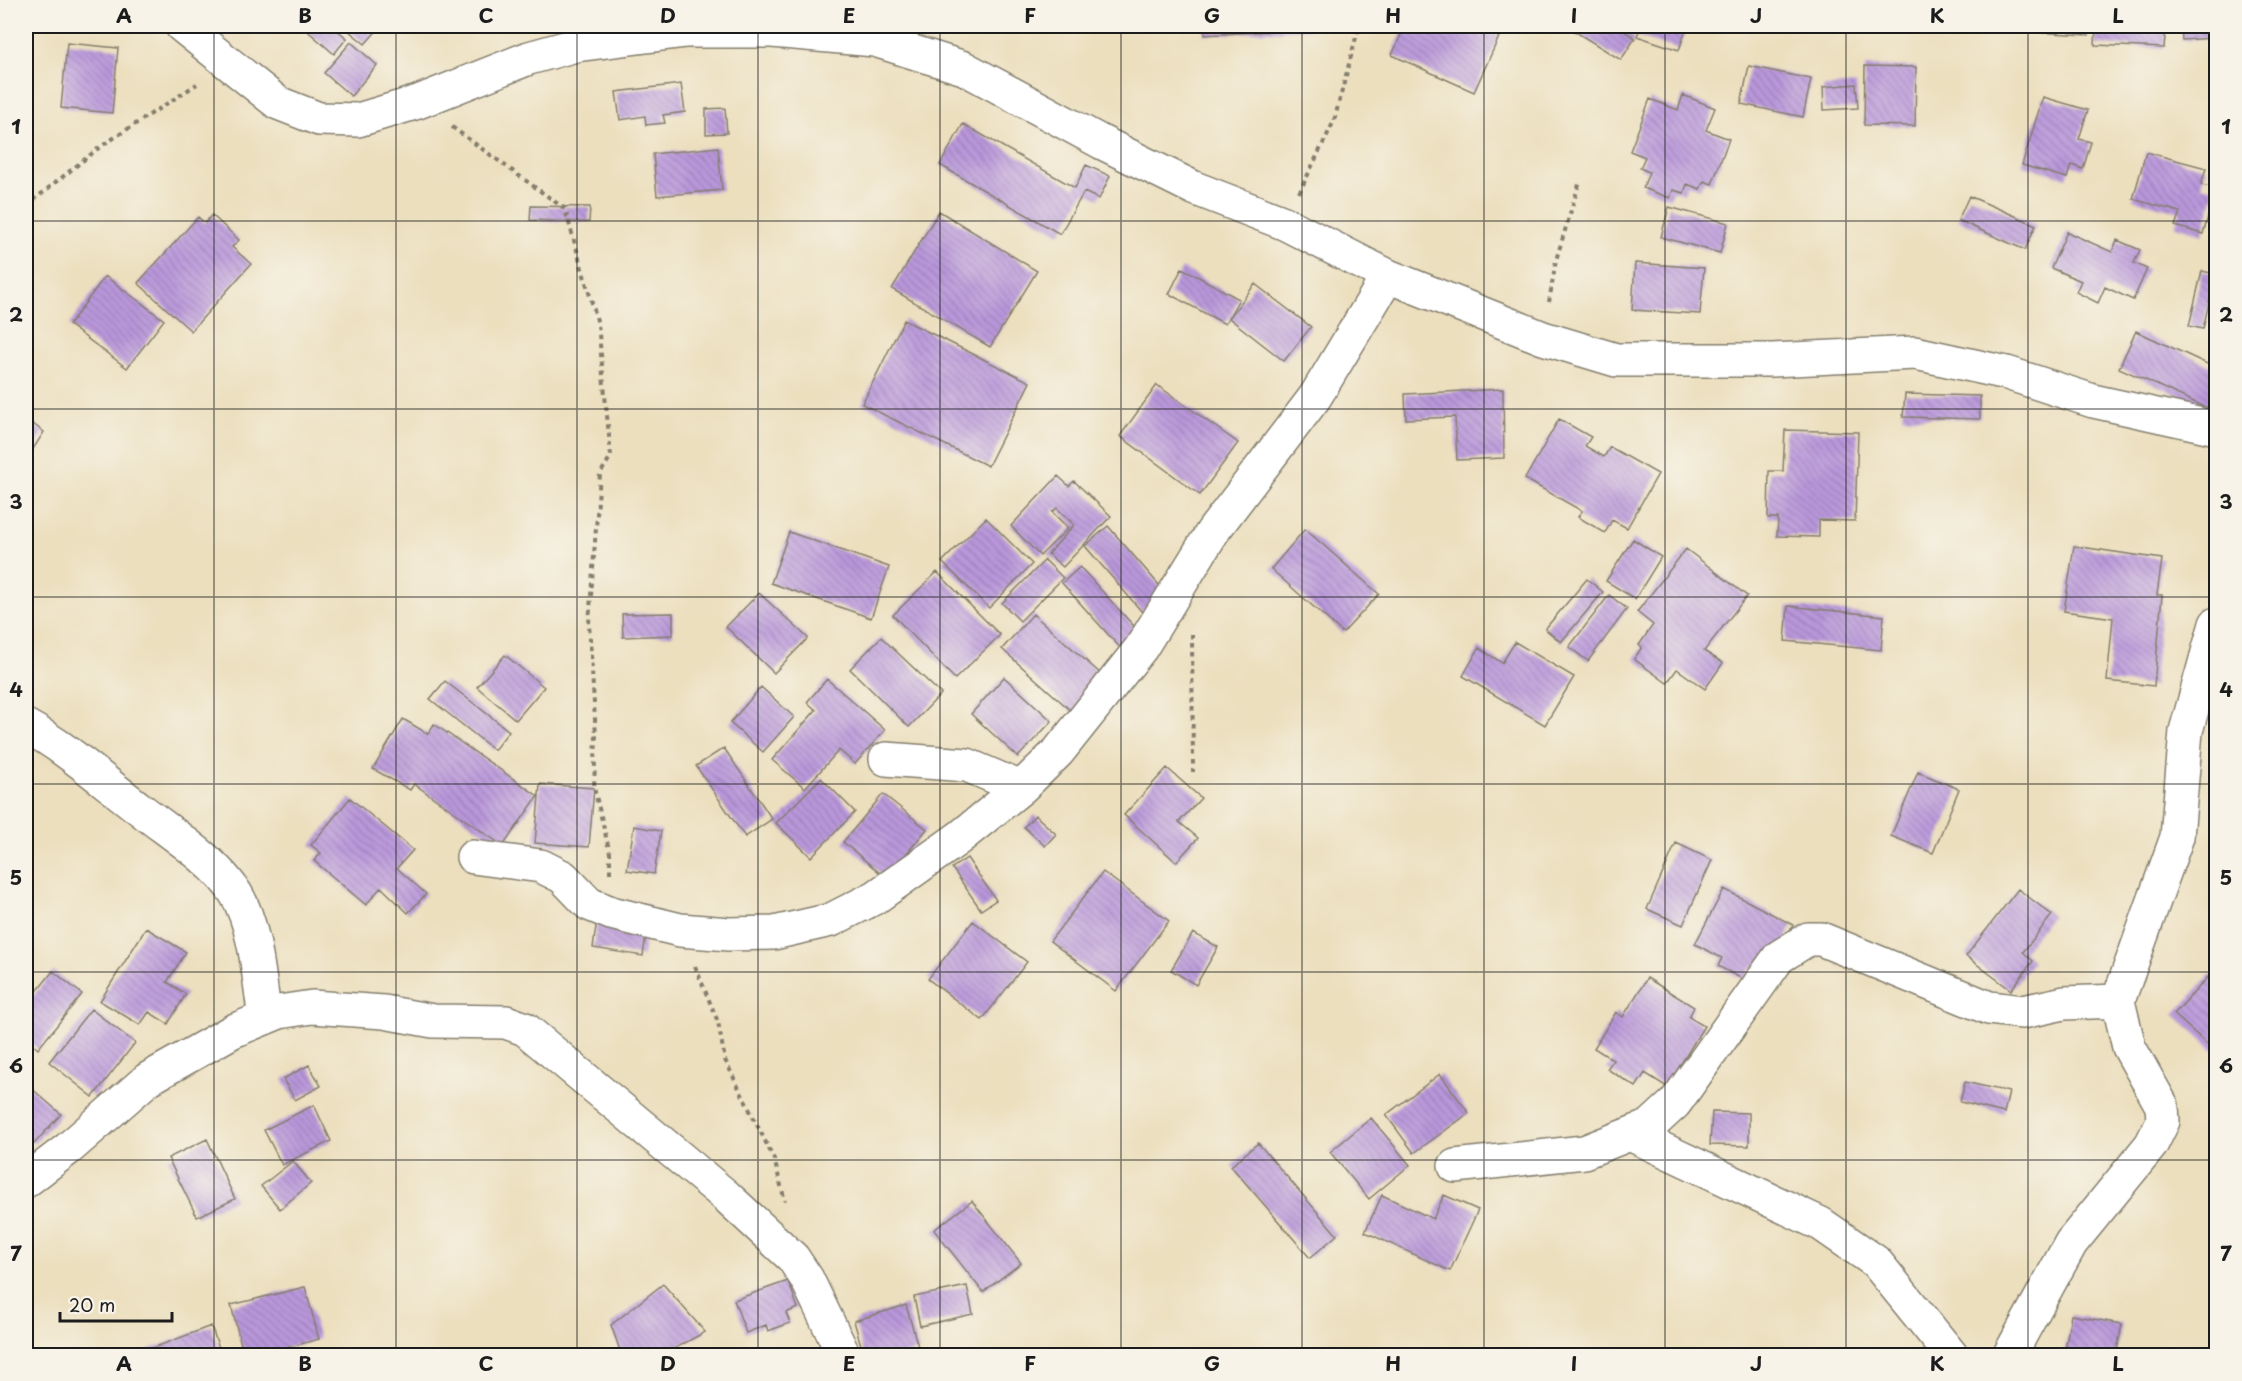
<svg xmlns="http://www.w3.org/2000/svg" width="2242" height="1381" viewBox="0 0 2242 1381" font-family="'Playpen Sans',sans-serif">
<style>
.building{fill:url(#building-back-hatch)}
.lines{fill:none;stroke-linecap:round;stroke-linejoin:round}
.street-casing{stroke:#847e6d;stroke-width:36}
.path{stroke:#847e6d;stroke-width:4;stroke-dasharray:4.5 4.5;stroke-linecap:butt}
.street{stroke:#fff;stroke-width:33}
.grid{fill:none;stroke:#1c1c1c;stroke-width:1.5;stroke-opacity:0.55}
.neatline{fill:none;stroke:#1c1c1c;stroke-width:2}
.grid-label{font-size:20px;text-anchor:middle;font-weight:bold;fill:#1c1c1c}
</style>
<defs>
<pattern id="building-back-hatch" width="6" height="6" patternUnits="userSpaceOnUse" patternTransform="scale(1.5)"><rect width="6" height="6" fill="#ba98dc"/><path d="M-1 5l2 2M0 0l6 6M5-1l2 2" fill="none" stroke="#967bb2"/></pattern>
</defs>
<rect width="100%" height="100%" fill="#f7f3e8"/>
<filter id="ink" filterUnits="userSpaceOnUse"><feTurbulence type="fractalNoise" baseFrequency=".0167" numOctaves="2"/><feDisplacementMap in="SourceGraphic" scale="12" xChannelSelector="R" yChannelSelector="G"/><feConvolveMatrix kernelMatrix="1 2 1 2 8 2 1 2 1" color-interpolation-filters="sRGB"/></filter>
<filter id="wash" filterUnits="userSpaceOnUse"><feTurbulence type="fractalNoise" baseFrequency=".008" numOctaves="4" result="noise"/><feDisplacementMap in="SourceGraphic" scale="24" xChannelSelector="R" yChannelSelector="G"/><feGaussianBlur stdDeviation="1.35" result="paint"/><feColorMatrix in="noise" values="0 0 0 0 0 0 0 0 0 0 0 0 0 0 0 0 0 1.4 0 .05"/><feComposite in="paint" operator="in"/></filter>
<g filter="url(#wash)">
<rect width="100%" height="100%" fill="#ecdfbe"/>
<g id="blocks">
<!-- building -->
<path class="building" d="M302 26H332L347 38 334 54Z
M343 26H381L365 44Z
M987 26H1003L998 33Z
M1204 26H1342V27L1205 35Z
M1405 26H1473L1499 37 1474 92 1392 55Z
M1566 26H1616L1635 38 1621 60Z
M1641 26H1687L1679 50 1637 36Z
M1994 26H2009L2007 30Z
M2033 26H2089V35L2032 32Z
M2096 26H2166L2164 48 2095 45Z
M2181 26H2216V38L2182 40Z
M351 42 377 65 351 96 324 73Z
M67 43 118 48 112 113 61 108Z
M1749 66 1811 79 1803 117 1741 104Z
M1865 66 1916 67 1915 126 1864 125Z
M681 84 685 112 663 115 665 123 646 125 645 116 620 120 616 92Z
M1856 84 1858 108 1824 110 1823 87Z
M1683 95 1715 108 1706 130 1729 139 1712 184 1704 181 1700 189 1687 184 1684 193 1673 190 1670 198 1643 188 1649 172 1640 168 1645 157 1630 151 1650 99 1678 110Z
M2043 97 2088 110 2079 139 2091 142 2083 169 2071 165 2067 178 2022 165Z
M725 108 727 133 706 134V109Z
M963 124 1075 188 1086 165 1110 176 1099 199 1084 192 1060 234 940 165Z
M718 147 722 190 657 196 653 154Z
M2146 152 2206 168 2201 185 2216 188 2203 234 2175 226 2180 212 2133 199Z
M1969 196 2036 225 2025 250 1958 220Z
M531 206 590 207 589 222 530 220Z
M1669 207 1728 223 1720 253 1661 237Z
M939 211 1037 271 990 347 892 289Z
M212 215 239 240 232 247 251 264 191 331 138 283 198 217 205 223Z
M2067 232 2112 252 2117 240 2140 250 2134 263 2147 269 2133 300 2105 287 2098 303 2076 292 2081 281 2051 268Z
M1635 263 1704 268 1700 314 1632 310Z
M1182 268 1239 299 1225 324 1169 294Z
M2202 271 2216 274V295L2211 294 2203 329 2189 326Z
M105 276 164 320 127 368 69 325Z
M1255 284 1311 327 1284 361 1229 318Z
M904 320 1030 382 988 466 862 404Z
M2136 331 2216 368V387L2207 408 2119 368Z
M1157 385 1238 443 1200 495 1120 436Z
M1503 389 1504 458 1457 460 1455 417 1406 419 1405 394Z
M1905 394 1980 396V419L1903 417Z
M26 419 44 432 26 460Z
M1559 419 1591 437 1585 446 1604 457 1610 447 1658 474 1627 528 1612 520 1605 533 1578 517 1582 511 1525 479Z
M1785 430 1858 432 1855 521 1819 520V537L1777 536 1778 518H1768L1769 471H1783Z
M1058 476 1069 486 1074 481 1111 516 1063 567 1048 554 1074 525 1057 508 1052 512 1068 528 1040 556 1011 526Z
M986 518 1032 564 989 608 942 562Z
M1108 526 1165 592 1142 612 1085 546Z
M1305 529 1379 594 1343 633 1271 569Z
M789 532 889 567 871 618 771 583Z
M1633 539 1661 557 1635 599 1606 581Z
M2074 546 2162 559 2157 595H2162L2154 686 2107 681 2113 618 2064 611Z
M1686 549 1747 596 1704 651 1723 663 1705 689 1677 669 1667 683 1634 659 1642 647 1639 645 1653 625 1637 612Z
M1045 560 1063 578 1020 621 1002 603Z
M1080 567 1142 635 1123 651 1062 583Z
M937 572 1000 635 955 679 893 615Z
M1587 579 1603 592 1561 642 1545 629Z
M759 593 808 638 774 673 726 627Z
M1609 595 1627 609 1588 661 1569 647Z
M1788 606 1884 616 1881 650 1785 641Z
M673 613V635L623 637 622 614Z
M1033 614 1109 681 1078 717 1002 649Z
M881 637 941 694 909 727 850 669Z
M1515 642 1574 677 1545 725 1463 676 1479 648 1502 663Z
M505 655 544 687 516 720 477 687Z
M1004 677 1052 721 1018 757 971 714Z
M827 679 885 730 855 764 839 750 805 788 772 760 816 710 807 702Z
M445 681 509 731 494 750 430 699Z
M761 687 794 717 763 752 730 723Z
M403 719 428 734 434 724 538 796 503 846 414 784 410 790 373 769Z
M724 748 772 819 745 837 696 766Z
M1167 768 1201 798 1179 822 1198 838 1176 862 1124 815Z
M1918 772 1959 789 1933 853 1891 836Z
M821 778 855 812 811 857 776 823Z
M540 784 594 788 589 847 535 843Z
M883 794 927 829 886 878 843 842Z
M350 798 413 850 397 868 426 894 408 913 381 887 366 905 314 861 321 853 311 845Z
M1035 815 1056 834 1045 846 1024 827Z
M634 826 661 831 654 874 627 870Z
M1676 843 1712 860 1683 925 1647 909Z
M967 858 996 900 981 910 952 868Z
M1103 872 1169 921 1116 991 1050 941Z
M1724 889 1793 925 1783 944 1776 978 1752 966 1744 980 1718 966 1722 958 1695 944Z
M2018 889 2052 915 2023 952 2033 961 2011 990 1966 956Z
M600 898 650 905 643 956 593 948Z
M973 921 1027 962 982 1020 928 979Z
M146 928 186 952 167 982 186 994 168 1024 149 1012 140 1025 100 1001Z
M1193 933 1218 947 1196 985 1171 970Z
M53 971 82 994 38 1049 26 1039V1005Z
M2211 974 2216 980V1052L2174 1014Z
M1647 978 1694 1007 1689 1017 1704 1026 1667 1087 1645 1073 1636 1087 1607 1069 1613 1060 1594 1048 1616 1012 1623 1017Z
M91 1009 135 1043 93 1097 49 1062Z
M309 1065 321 1086 295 1100 283 1079Z
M1440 1074 1469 1113 1414 1153 1386 1115Z
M1965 1082 2009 1092 2004 1113 1960 1102Z
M30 1087 61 1114 34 1144 26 1136V1091Z
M314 1105 331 1141 282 1165 264 1130Z
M1712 1112 1749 1113V1146L1710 1145Z
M1371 1118 1410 1165 1369 1199 1330 1152Z
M207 1139 235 1199 197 1217 168 1158Z
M1258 1143 1337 1235 1310 1258 1231 1166Z
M293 1161 311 1183 280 1209 261 1186Z
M1382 1195 1433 1219 1444 1195 1478 1210 1450 1271 1365 1232Z
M972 1201 1021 1263 983 1292 934 1230Z
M788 1281 798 1308 786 1313 790 1323 768 1331 766 1325 746 1333 734 1300Z
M663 1284 705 1332 661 1356H622L611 1325Z
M967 1286 973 1314 920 1326 914 1297Z
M305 1287 319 1339 257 1356H244L231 1305Z
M906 1305 919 1350 901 1356H864L854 1321Z
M2071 1315 2122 1324 2116 1356H2064Z
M211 1326 222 1356H137V1354Z"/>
</g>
</g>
<g filter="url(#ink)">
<use href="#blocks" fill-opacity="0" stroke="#847e6d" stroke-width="1.5"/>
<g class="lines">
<defs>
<path id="street" d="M182 26 278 103 319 119 358 120 418 102 529 58 576 45 686 31H772L875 40 964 68 1101 142 1194 188 1284 223 1388 276 1543 338 1616 360H1772L1915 353 2007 373 2093 401 2216 428
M26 726C67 748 103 781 140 809 170 833 216 861 236 894 256 927 259 980 265 1018
M886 759 967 765 1021 788
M473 857 541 866 563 877 589 904 611 913 680 930 729 934 774 933 831 920 876 897 959 838 1021 788 1058 752 1141 648 1213 531 1315 397 1388 276
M1630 1134 1821 1224 1876 1262 1952 1356
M1455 1166 1584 1152 1650 1126 1675 1103 1779 957 1808 939H1821L1989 1008 2023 1012 2064 1003 2118 1001 2177 837 2186 731 2216 624
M26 1181 69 1148 148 1079 233 1031 279 1012 312 1007 384 1012 433 1021 506 1022 525 1029 726 1196 793 1258 807 1279 844 1356
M2009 1356 2071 1243 2151 1145 2163 1121 2162 1106 2129 1047 2118 1001"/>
</defs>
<!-- street casing -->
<use href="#street" class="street-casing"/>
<!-- path -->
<path class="path" d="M452 127 565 209 598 324 611 456 600 474 589 623 596 736 594 788 610 853V873
M1299 193 1334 121 1359 26
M26 206 100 147 197 84
M1549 302 1556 260 1580 181
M1192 634 1193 772
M695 966 718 1022 725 1060 774 1159 785 1201"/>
<!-- street -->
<use href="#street" class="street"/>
</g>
</g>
<!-- grid -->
<path class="grid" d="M214 26V1356M396 26V1356M577 26V1356M758 26V1356M940 26V1356M1121 26V1356M1302 26V1356M1484 26V1356M1665 26V1356M1846 26V1356M2028 26V1356M26 221H2216M26 409H2216M26 597H2216M26 784H2216M26 972H2216M26 1160H2216"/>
<!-- margin -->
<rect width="2242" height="1381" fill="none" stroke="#f7f3e8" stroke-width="66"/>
<!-- scale -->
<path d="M60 1312v9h112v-9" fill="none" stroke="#1c1c1c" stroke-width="3"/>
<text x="69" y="1312" font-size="18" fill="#1c1c1c" stroke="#f7f3e8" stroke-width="4.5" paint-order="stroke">20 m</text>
<rect x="33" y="33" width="2176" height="1315" class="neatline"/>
<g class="grid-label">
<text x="124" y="23">A</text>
<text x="305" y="23">B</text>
<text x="486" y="23">C</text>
<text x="668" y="23">D</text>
<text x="849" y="23">E</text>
<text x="1030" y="23">F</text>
<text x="1212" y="23">G</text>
<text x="1393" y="23">H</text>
<text x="1574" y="23">I</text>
<text x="1756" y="23">J</text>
<text x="1937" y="23">K</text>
<text x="2118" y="23">L</text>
<text x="16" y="134">1</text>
<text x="2226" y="134">1</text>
<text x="16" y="322">2</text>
<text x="2226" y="322">2</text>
<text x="16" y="509">3</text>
<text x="2226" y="509">3</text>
<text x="16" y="697">4</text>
<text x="2226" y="697">4</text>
<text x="16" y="885">5</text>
<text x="2226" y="885">5</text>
<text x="16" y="1073">6</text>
<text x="2226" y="1073">6</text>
<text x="16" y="1261">7</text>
<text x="2226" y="1261">7</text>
<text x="124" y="1371">A</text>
<text x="305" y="1371">B</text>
<text x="486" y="1371">C</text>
<text x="668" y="1371">D</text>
<text x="849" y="1371">E</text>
<text x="1030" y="1371">F</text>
<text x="1212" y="1371">G</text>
<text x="1393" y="1371">H</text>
<text x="1574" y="1371">I</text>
<text x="1756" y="1371">J</text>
<text x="1937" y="1371">K</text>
<text x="2118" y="1371">L</text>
</g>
</svg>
